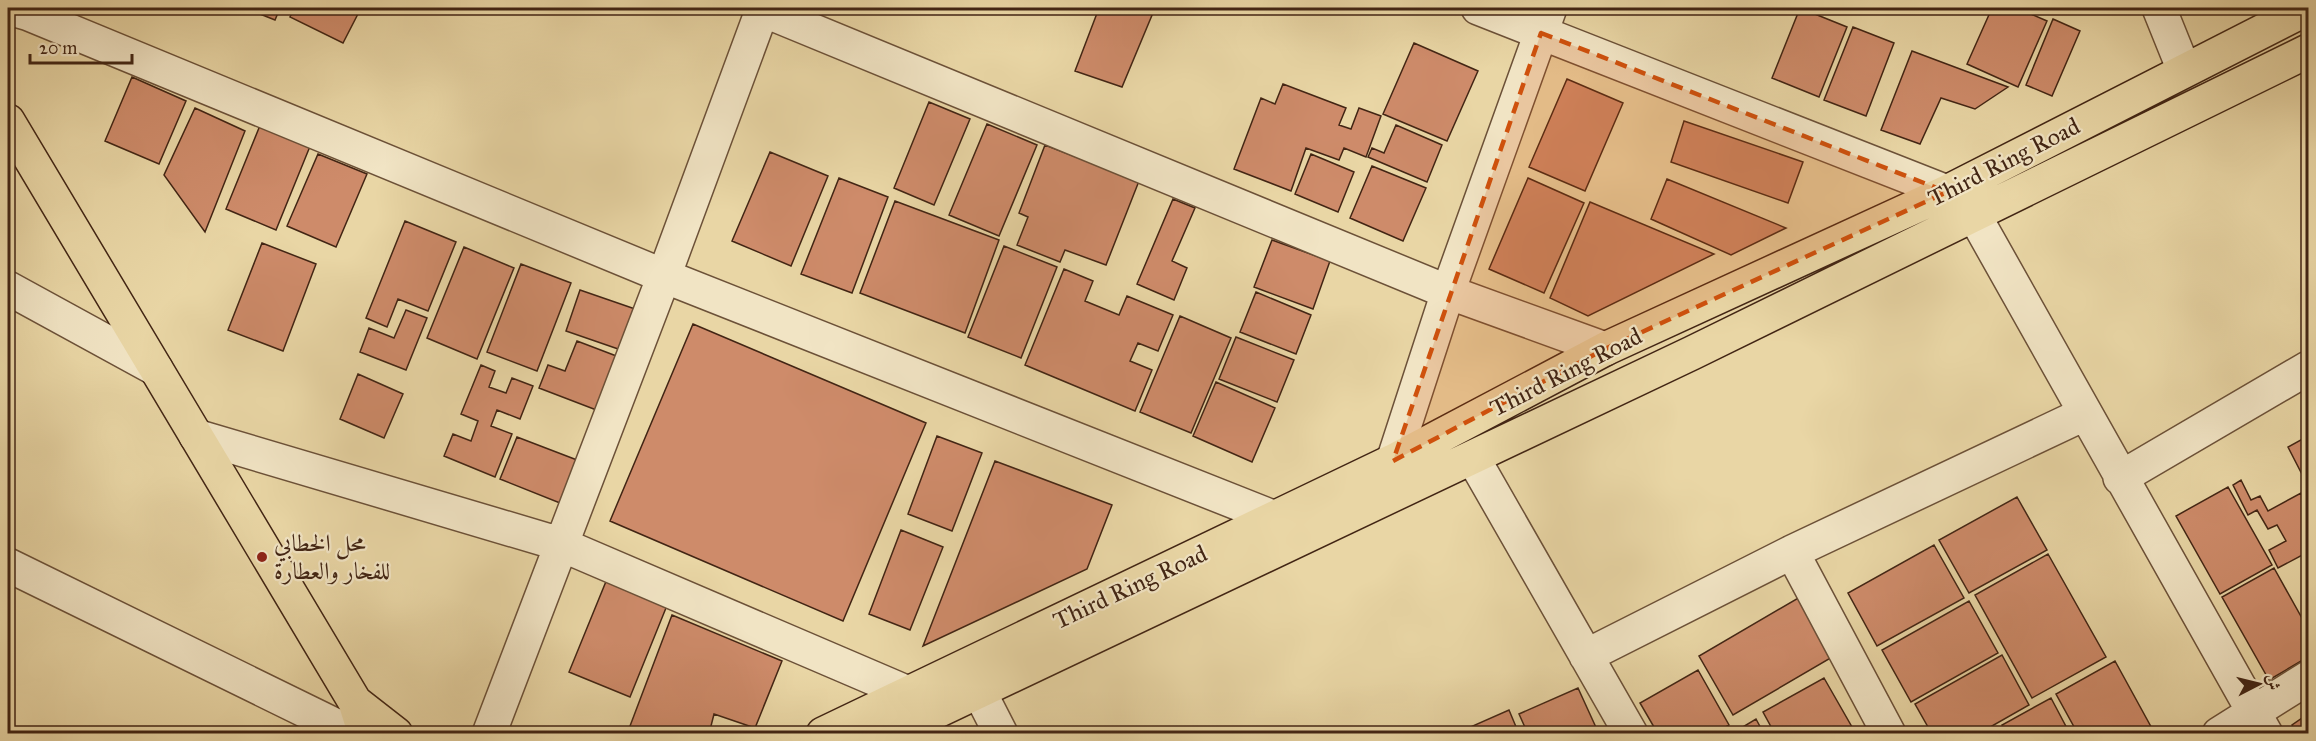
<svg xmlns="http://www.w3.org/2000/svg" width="2316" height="741" viewBox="0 0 2316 741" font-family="'IM FELL Great Primer',Amiri,serif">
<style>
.building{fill:#ce8b6a;stroke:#422514;stroke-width:1.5}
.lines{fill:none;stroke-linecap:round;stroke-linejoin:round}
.minor-casing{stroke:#6c5138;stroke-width:36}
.major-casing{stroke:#422514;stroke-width:36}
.highway-casing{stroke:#422514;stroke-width:36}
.minor{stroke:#f1e4c4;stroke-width:33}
.major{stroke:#e9d6a5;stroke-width:33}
.highway{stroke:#e9d6a5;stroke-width:33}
.marked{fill:#cf510d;fill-opacity:0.2;stroke:#cf510d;stroke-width:4.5;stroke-dasharray:12 8;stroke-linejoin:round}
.poi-dot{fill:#8f2418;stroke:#f1e4c4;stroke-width:2}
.labels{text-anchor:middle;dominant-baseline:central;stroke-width:4.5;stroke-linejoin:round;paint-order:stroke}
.street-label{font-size:24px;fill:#422514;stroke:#f1e4c4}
.poi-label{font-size:24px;fill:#422514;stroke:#f1e4c4;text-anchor:start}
</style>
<rect width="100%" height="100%" fill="#e9d6a5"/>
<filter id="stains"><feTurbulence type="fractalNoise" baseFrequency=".00333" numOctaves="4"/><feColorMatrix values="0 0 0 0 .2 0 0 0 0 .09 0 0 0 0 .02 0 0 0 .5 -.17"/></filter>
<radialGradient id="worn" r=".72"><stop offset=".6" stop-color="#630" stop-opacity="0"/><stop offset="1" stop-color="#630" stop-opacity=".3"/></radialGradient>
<!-- building -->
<path class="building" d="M245 8H280L275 20Z
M295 8H361L343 43 290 17Z
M1099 8H1155L1122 87 1075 71Z
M1800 8 1847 27 1819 97 1772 78Z
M1992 8H2017L2047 21 2018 87 1967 64Z
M2053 19 2080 31 2052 96 2026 85Z
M1853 27 1894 43 1866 116 1824 100Z
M1414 43 1478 71 1447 141 1383 114Z
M1912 51 2008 87 1975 109 1941 98 1920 144 1881 130Z
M132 77 186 101 159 164 105 141Z
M1567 79 1623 103 1585 191 1529 167Z
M1283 84 1346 108 1339 125 1351 129 1359 108 1381 116 1366 157 1344 148 1339 160 1306 148 1291 191 1234 169 1261 98 1275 104Z
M929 102 970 119 934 205 894 188Z
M195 108 245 131 205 232 164 175Z
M263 118 313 139 276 230 226 209Z
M1684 121 1803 162 1788 203 1671 162Z
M987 124 1037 145 999 236 949 215Z
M1396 125 1442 145 1427 182 1368 157 1372 148 1384 153Z
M1045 145 1139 181 1106 265 1065 250 1060 262 1017 245 1028 217 1019 213Z
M770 152 828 176 791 266 732 241Z
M318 154 367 174 336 247 287 226Z
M1311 154 1354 172 1338 212 1295 194Z
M1372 166 1426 188 1403 241 1350 218Z
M839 178 888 197 852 293 801 274Z
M1528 178 1584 203 1544 293 1489 269Z
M1667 179 1786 228 1731 255 1651 219Z
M1173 199 1195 208 1172 261 1187 268 1174 300 1137 284Z
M895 201 999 240 965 333 860 293Z
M1590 202 1714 254 1588 316 1550 298Z
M405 221 456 242 428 311 398 299 387 327 366 318Z
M1272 240 1330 261 1313 309 1254 287Z
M262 243 316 264 283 351 228 330Z
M1004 246 1057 267 1021 358 968 337Z
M464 247 514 268 477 359 427 338Z
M521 264 571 283 537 371 487 352Z
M1064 269 1093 281 1085 301 1119 315 1127 296 1173 315 1158 351 1138 343 1130 361 1152 370 1135 411 1025 365Z
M580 290 638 310 624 351 566 331Z
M1256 292 1311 315 1296 354 1240 332Z
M406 310 427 318 406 370 360 352 369 328 394 338Z
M1180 316 1231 338 1191 433 1140 412Z
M693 324 926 423 843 621 610 521Z
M1236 337 1294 360 1277 402 1219 379Z
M577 341 619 357 599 411 539 388 548 365 565 371Z
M481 365 495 371 489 387 506 393 512 378 533 386 520 419 497 410 491 426 512 434 495 477 444 456 453 434 471 441 478 421 461 414Z
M358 374 403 394 384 438 340 419Z
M1216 382 1275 408 1252 462 1193 436Z
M937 436 982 453 952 531 908 514Z
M2308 436V486L2288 447Z
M517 437 577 460 560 503 500 479Z
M995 461 1112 505 1087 569 923 646Z
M2241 480 2251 500 2260 496 2268 511 2301 493 2308 507V552L2278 568 2269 550 2286 541 2277 525 2268 529 2257 510 2248 515 2233 485Z
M2228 487 2272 565 2220 594 2176 516Z
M2017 497 2047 550 1969 593 1939 540Z
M901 530 943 547 910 630 869 614Z
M1934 545 1964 598 1877 646 1848 593Z
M2048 554 2106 657 2032 698 1975 595Z
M2274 568 2308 629V657L2269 680 2222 597Z
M607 579 668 603 630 697 569 672Z
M1800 597 1834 656 1733 715 1699 656Z
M1969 601 1998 653 1911 702 1882 650Z
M672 615 782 661 755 728 714 714 709 734H627Z
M2002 655 2029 705 1978 734H1932L1915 704Z
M2115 661 2155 734H2078L2056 694Z
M1698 670 1729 725 1714 734H1658L1640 703Z
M1824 678 1852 727 1840 734H1775L1763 712Z
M1578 688 1599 734H1528L1519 714Z
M2051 698 2070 734H2007L2002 725Z
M1509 710 1519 734H1460L1459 732Z
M2308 714V734H2297L2292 725Z
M1756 719 1764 734H1731Z
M1872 723 1878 734H1857V733Z
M1998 728 2001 734H1988Z"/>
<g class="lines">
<defs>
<path id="minor" d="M8 8 29 14 664 276 1275 518
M758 8 1448 292 1605 349
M1478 8 1947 192
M2159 8 2184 70
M1974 215 2266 734
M8 288 156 369
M196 436 560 544 908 693
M1473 458 1631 734
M1393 461 1448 292 1550 8
M2120 478 2308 368
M8 565 353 734
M1586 656 1792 552
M979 691 1001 734
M489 734 664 276 763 8
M1889 734 1792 552 2084 414
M2219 734 2308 678"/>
<path id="major" d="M8 121 355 702 365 734
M355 702 396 734"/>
<path id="highway" d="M823 734 1393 461 1605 349 1947 192 2308 8
M889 734 1692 353 2308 51"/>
</defs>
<!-- minor casing -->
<use href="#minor" class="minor-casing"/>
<!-- major casing -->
<use href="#major" class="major-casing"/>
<!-- highway casing -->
<use href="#highway" class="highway-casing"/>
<!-- minor -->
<use href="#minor" class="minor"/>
<!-- major -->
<use href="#major" class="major"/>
<!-- highway -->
<use href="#highway" class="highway"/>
</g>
<!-- marked area -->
<path class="marked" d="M1541 33 1947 192 1605 349 1393 461Z"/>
<!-- markers -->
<circle class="poi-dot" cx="262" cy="557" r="6"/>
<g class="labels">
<!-- street labels -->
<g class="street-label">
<text transform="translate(2004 162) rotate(-27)">Third Ring Road</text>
<text transform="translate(1566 372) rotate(-27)">Third Ring Road</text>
<text transform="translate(1130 587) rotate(-25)">Third Ring Road</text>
</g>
<!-- poi labels -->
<g class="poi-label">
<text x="274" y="543">محل الخطابي<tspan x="274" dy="28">للفخار والعطارة</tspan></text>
</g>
</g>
<!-- margin -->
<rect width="2316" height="741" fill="none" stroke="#e9d6a5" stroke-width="30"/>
<rect x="9" y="9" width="2298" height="723" fill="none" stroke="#422514" stroke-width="3"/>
<rect x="15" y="15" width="2286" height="711" fill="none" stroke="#422514" stroke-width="1.5"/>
<!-- north arrow -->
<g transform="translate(2259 684) rotate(83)" stroke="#f1e4c4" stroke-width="4.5" paint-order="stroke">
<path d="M0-4.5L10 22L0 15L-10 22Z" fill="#422514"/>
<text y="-9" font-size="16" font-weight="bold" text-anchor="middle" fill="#422514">ش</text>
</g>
<!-- scale -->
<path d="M30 54v9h102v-9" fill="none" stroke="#422514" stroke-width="3"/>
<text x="39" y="54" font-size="18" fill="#422514" stroke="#f1e4c4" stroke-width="4.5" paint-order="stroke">20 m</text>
<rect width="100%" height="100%" filter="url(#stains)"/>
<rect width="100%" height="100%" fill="url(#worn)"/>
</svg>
